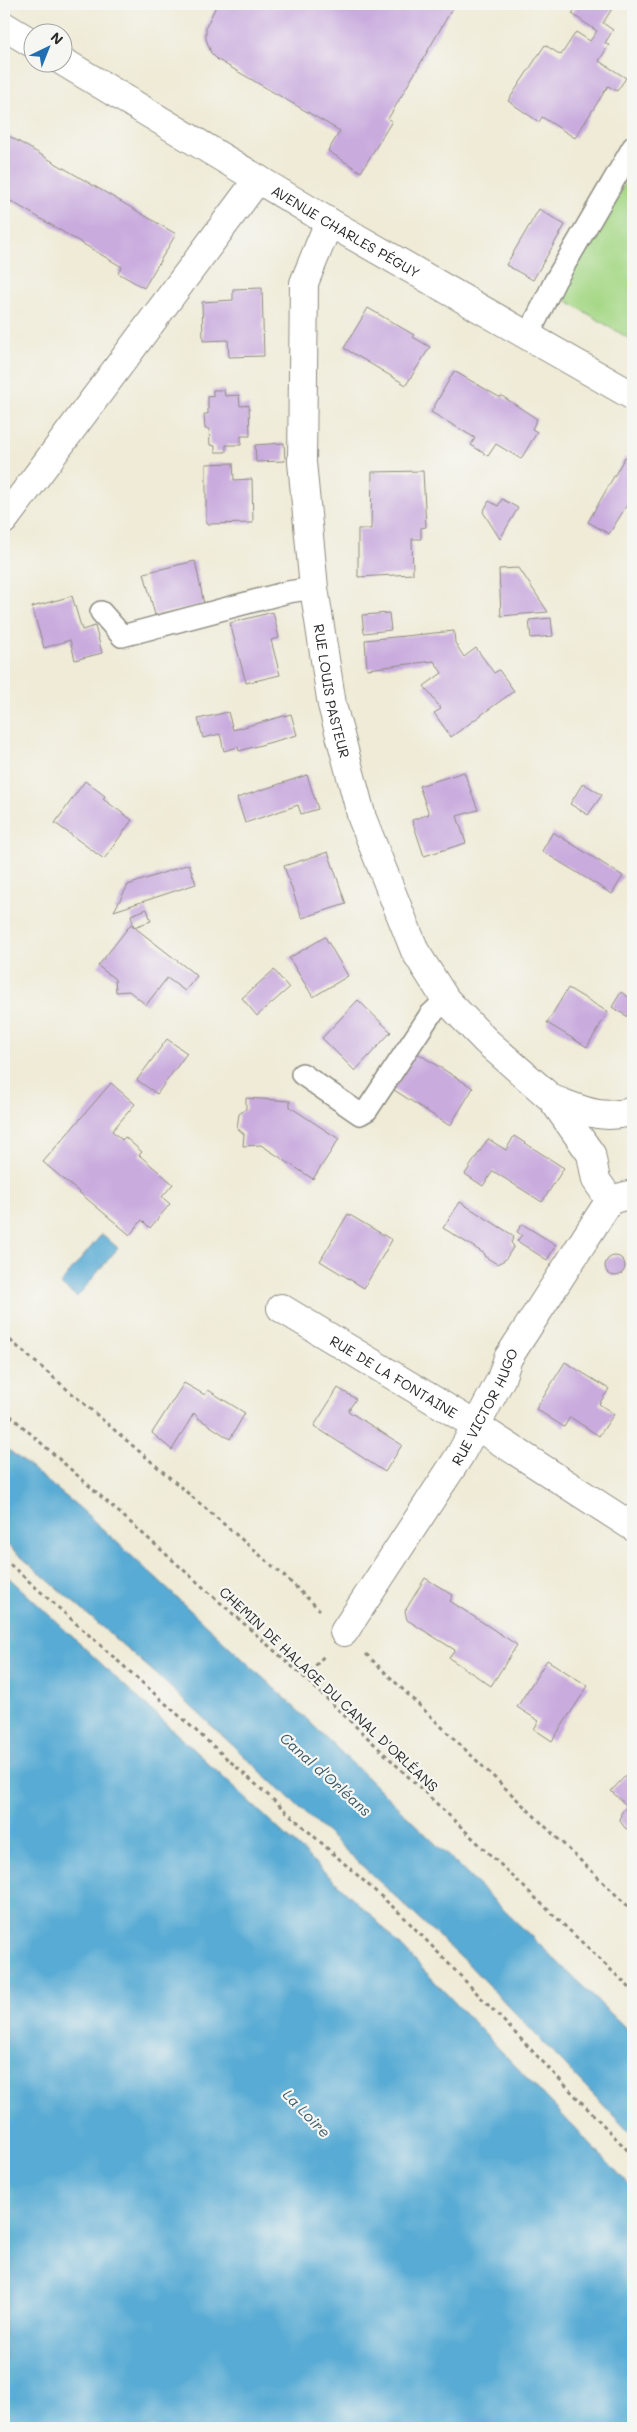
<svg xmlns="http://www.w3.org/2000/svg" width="637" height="2432" viewBox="0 0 637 2432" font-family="Mali,sans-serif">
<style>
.green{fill:#a6d887;stroke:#688259}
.water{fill:#59abd4;stroke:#426b80}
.building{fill:#c9abde}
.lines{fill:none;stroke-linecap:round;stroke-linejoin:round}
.service-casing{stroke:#8d8b81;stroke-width:24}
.minor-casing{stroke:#8d8b81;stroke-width:30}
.secondary-casing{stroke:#8d8b81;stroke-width:30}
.path{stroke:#8d8b81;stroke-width:3;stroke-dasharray:4 4;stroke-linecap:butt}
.service{stroke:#fff;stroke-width:21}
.minor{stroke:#fff;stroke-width:28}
.secondary{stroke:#fff;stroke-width:28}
.labels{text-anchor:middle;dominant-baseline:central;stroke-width:4.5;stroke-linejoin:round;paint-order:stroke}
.street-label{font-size:14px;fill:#2b2b2b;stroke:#f6f6f2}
.water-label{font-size:15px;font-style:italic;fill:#3b5866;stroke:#f6f6f2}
</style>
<rect width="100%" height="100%" fill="#f6f6f2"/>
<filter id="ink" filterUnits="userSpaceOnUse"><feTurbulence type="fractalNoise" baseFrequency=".02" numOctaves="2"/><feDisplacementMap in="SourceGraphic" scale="10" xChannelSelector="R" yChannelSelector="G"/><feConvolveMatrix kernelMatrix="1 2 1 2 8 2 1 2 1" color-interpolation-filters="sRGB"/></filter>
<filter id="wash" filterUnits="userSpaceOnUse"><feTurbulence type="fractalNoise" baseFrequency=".0096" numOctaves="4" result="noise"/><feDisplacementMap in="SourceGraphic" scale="20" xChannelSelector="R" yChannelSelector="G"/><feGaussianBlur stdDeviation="1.12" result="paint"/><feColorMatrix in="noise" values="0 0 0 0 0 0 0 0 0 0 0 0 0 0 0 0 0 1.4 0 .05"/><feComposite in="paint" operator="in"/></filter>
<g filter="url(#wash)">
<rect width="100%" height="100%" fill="#efebd7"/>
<!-- green -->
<path class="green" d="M633 169V341L559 296Z"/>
<!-- water -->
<path class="water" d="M102 1234 118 1248 77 1297 60 1284Z
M4 1446 81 1509 288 1701 633 2035V2136L469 1965 156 1674 4 1542Z
M4 1573 373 1917 633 2189V2428H4Z"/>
<g id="blocks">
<!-- building -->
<path class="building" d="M217 4H455L388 119 392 121 361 172 328 151 340 131 218 60 211 53 206 39V27Z
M578 4H615L603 23 613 30 605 43 609 45 599 61 626 78 617 91 608 86 575 138 542 117 539 122 508 101 545 45 561 55 576 32 590 41 597 31 572 14Z
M624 4H633V9Z
M4 133 176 234 144 288 118 273 122 267 4 197Z
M539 209 565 225 533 280 506 265Z
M262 288 264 356 229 357 228 340 203 341 202 302 233 300V289Z
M368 308 414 335 413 337 430 347 406 385 344 348Z
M454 371 499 397 502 396 537 419 532 429 537 432 521 459 496 444 488 456 471 445 475 438 431 412Z
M213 390H224L225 396 239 395 240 406 249 405 250 436H241V445H226V452H215V446L210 445 209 429H205L204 414H208V396L213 397Z
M284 443 285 461 256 462 255 445Z
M625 457 633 462V509L627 505 609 534 588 522Z
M233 463 234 480 252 479 253 523 206 524V464Z
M423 471 426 527 421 528V539H412L413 574 358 577V529H371L372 472Z
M502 499 518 508 500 539 483 512 489 501 498 506Z
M195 561 204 604 155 615 144 573Z
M519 568 548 612 501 616 499 569Z
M72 596 82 630 95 626 102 653 75 660 70 640 44 648 32 607Z
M273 612 279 638 271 640 280 675 246 683 230 623Z
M389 613 391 630 364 633 362 615Z
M551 618 553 636 531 638 529 620Z
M454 631 455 643 464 657 476 648 494 673 499 670 514 691 451 737 434 713 441 709 424 686 442 673 434 661 367 669 365 640Z
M228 712 233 730 291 714 297 735 239 751 238 747 224 751 220 734 203 738 198 719Z
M464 772 478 810 457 816 466 843 424 856 412 820 429 814 419 786Z
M307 775 318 809 301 814 298 805 245 823 237 798Z
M85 781 105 796 103 799 132 820 104 859 55 823Z
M583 783 602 795 588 815 570 804Z
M553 832 623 876 612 894 542 851Z
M328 852 346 904 302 918 284 866Z
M189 864 196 884 114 911 128 885Z
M147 909 151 921 134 927 197 976 185 991 167 978 146 1005 129 991 116 992 115 979 98 966 131 924 134 927 131 915Z
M325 937 348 976 313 997 289 958Z
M274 970 289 988 257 1016 242 998Z
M568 988 608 1012 587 1047 547 1023Z
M621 992 633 1000V1020L612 1007Z
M358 1000 391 1032 355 1071 322 1038Z
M167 1039 187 1053 157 1094 137 1080Z
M414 1051 473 1088 450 1126 391 1088Z
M111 1083 135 1104 112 1131 122 1140 125 1137 142 1152 139 1155 173 1184 162 1197 170 1204 150 1228 142 1220 130 1235 43 1162Z
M246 1098 290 1101V1107L339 1139 313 1179 261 1145 243 1146 244 1134 237 1128 239 1114 246 1109Z
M514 1136 564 1168 542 1202 493 1171 483 1186 465 1174 488 1139 506 1150Z
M460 1202 514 1236 511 1243 514 1246 505 1260 497 1264 484 1256 485 1254 443 1228Z
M348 1214 392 1240 364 1288 320 1261Z
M522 1224 556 1245 547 1260 517 1241 522 1235 517 1232Z
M605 1266a10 10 0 1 1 20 0a10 10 0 1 1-20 0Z
M565 1362 609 1389 599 1404 614 1414 599 1436 570 1417 564 1427 536 1409Z
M184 1383 205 1395 208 1390 245 1413 230 1439 198 1418 194 1413 172 1450 152 1433Z
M338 1388 356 1399 348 1411 402 1445 385 1472 314 1426Z
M425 1578 453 1595 450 1601 517 1645 491 1686 449 1658 455 1650 407 1620 405 1611Z
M547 1660 588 1686 552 1741 534 1729 539 1721 517 1707Z
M633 1768V1829L630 1830 625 1828 620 1821 621 1813 627 1806 611 1791Z"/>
</g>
</g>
<g filter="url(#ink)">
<use href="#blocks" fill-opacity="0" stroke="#8d8b81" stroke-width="1"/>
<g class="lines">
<defs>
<path id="service" d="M528 336 555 281 633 147
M101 612 122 636 288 592 314 588
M302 1074 360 1114 367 1110 430 1015 446 1000"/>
<g id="minor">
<path id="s1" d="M329 222 304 283 302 462 314 588 332 705 362 818 415 951 446 1000 486 1041 552 1099 591 1154 596 1180 610 1200"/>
<path d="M4 520 258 179"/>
<path d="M552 1099C582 1110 601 1121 633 1111"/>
<path id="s2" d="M281 1308 475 1425 633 1527"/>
<path id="s3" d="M344 1632 460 1455 501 1379 508 1358 610 1200 633 1194"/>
</g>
<g id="secondary">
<path d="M4 26 32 43"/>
<path id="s4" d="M62 61 329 222 633 396"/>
</g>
</defs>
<!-- service casing -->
<use href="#service" class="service-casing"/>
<!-- minor casing -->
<use href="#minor" class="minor-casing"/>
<!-- secondary casing -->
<use href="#secondary" class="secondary-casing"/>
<!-- path -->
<path class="path" d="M4 1335 283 1575 320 1610
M4 1410 305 1678 633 1991
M4 1559 403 1916 633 2156
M366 1654 633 1911
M305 1678 324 1656"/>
<!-- service -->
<use href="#service" class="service"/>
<!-- minor -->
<use href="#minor" class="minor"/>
<!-- secondary -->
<use href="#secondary" class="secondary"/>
</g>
</g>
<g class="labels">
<!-- street labels -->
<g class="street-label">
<text stroke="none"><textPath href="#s4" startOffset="331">AVENUE CHARLES PÉGUY</textPath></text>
<text stroke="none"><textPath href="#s1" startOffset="476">RUE LOUIS PASTEUR</textPath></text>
<text stroke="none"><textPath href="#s2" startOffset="132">RUE DE LA FONTAINE</textPath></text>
<text stroke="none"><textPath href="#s3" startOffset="266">RUE VICTOR HUGO</textPath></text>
<text transform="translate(329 1689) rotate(43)">CHEMIN DE HALAGE DU CANAL D'ORLÉANS</text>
</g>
<!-- water labels -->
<g class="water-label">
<text transform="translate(326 1774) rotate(42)">Canal d'Orléans</text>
<text transform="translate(307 2113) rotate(46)">La Loire</text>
</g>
</g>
<!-- margin -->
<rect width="637" height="2432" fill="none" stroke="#f6f6f2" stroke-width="20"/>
<!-- north arrow -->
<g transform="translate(48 48) rotate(43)"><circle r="24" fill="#f6f6f2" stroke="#a5a5a2"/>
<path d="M0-4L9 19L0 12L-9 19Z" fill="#1f6fb2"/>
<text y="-8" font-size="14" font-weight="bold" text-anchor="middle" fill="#2b2b2b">N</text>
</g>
</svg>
